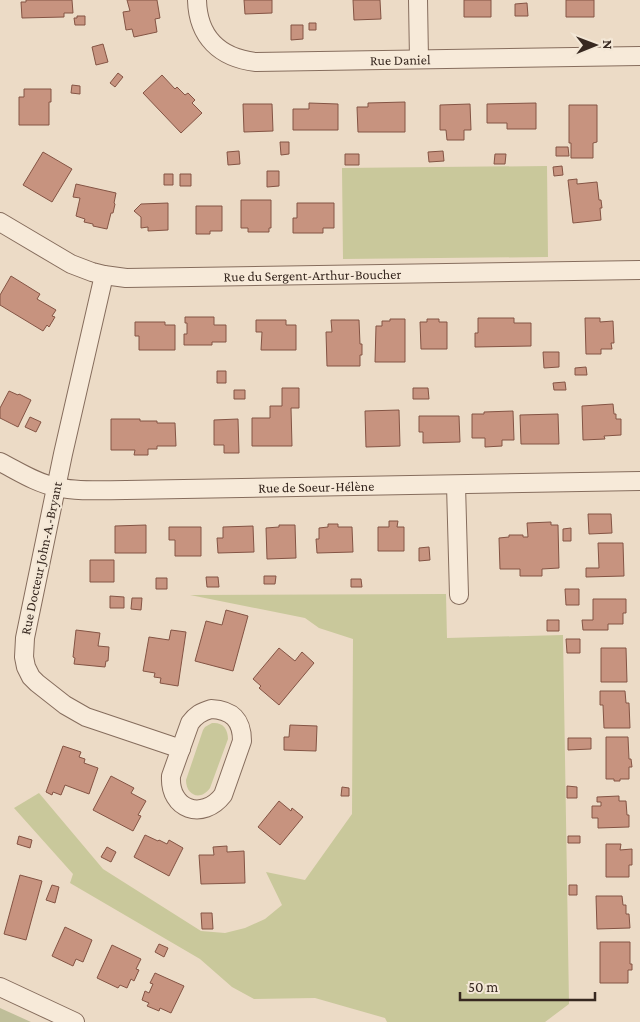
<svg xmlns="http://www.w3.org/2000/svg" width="640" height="1022" viewBox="0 0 640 1022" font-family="'Crimson Pro',serif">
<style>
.green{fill:#c9c89b}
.cemetery{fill:#bfbe99}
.building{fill:#c7937f;stroke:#845444}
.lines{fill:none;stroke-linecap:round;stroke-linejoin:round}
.minor-casing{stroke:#866d5d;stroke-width:20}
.minor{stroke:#f7ead9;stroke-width:18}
.labels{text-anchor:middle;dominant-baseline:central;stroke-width:4;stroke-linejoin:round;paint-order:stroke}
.street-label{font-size:14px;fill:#372820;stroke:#f3e7d6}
</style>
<rect width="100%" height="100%" fill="#ecdbc6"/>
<!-- green -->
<path class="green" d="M547 166 548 257 343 259 342 168Z
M446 594 447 638 563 635 569 1004 545 1022H387L385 1018 315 998 254 999 232 987 200 959 70 883 73 874 14 808 39 793 103 869 201 931 225 933 245 928 265 919 282 905 266 872 305 880 352 814 353 639 319 628 305 618 190 595Z
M212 723C223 722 228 729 228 739L210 788C201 801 186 796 186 780L203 730 205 727Z"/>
<!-- cemetery -->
<path class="cemetery" d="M0 1008 31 1022H0Z"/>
<!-- building -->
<path class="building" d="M26 0H72L73 13H64V17L22 18 21 2H26Z
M127 0H157L160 18 155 19 157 32 134 37 132 29 126 30 123 12 130 11Z
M244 0H272V13L245 14Z
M353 0H380L381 19 354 20Z
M464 0H491V17H464Z
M566 0H594V17H566Z
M527 3 528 16H515V4Z
M77 16H85V25H75L74 18H77Z
M309 23H316V30H309Z
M291 25H303V39L291 40Z
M103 44 108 62 96 65 92 47Z
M118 73 123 77 115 87 110 83Z
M162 75 175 89 177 87 185 95 188 93 195 100 192 103 202 113 181 133 143 93Z
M72 85 80 86V94L71 93Z
M24 89H51V102H49V125H19V97H24Z
M405 102V132H358L357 107H368V103Z
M309 103 338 104V130H293V109H309Z
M536 103V129H507V123H487V104Z
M243 104H272L273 131 244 132Z
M470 104 471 130H464V140H447L446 130H440V105Z
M569 105H597V142L593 143V158H571V143H569Z
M280 142H289V154L281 155Z
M556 147H568L569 156H556Z
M239 151 240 164 228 165 227 152Z
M443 151 444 161 429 162 428 152Z
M43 152 72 169 52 202 23 185Z
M345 154H359V165H345Z
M495 154H506L505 164H494Z
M562 166 563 175 554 176 553 167Z
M267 171H279V186L267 187Z
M164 174H173V185H164Z
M180 174H191V186H180Z
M577 179V184L597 182 599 200H601L602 208H600L601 220 573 223 568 180Z
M76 184 116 193 114 203 115 204 113 213H111L107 229 93 226V224L84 222 85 219 76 216 80 198 73 197Z
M241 200H271V228H269V232H248V228H241Z
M168 203V230L148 231V227L141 228V217L134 211 141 204Z
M297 203H334V228H323V233H293V218H297Z
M196 206H222V231H210V234H196Z
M11 276 40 294 37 299 56 310 52 316 55 317 49 327 47 325 43 331 0 305V295Z
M185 317H214V325H226V342H212V345H184V334H187V323H185Z
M478 318H514V323H531V346L475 347V333H478Z
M585 318H600V322L613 321 614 343H611L612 349H601V354H586Z
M390 319H405V362H375L376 326H382V321H390Z
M427 319H439V322H447V349H421L420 322H427Z
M256 320H286V325H296V350H261L262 332H256Z
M331 320H359L360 344H362V355H360V366H327L326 332H332Z
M135 322H165V325H175V350H139V336H135Z
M543 352H559V367L544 368Z
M586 367 587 375H575V368Z
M217 371H226V383H217Z
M565 382 566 390H554L553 383Z
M282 388H299V408H291L292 446H252V418H270V406H282Z
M413 388H428L429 399H413Z
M234 390H245V399H234Z
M9 391 18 395 19 394 31 400 18 427 0 418V408Z
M613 404 614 414H616V419H621V435L604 436 605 439 583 440 582 406Z
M399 410 400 446 366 447 365 411Z
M513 411 514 440H502V446L485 447V438H472V414H484V412Z
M558 414 559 444H521L520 415Z
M419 416H459L460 442 423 443V432H419Z
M30 417 41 422 36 432 25 427Z
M111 419H140V421H157V423H175L176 446H157V449H148V455H134L135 450H111Z
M238 419 239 453H224V445H214V420Z
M588 514H611L612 533 589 534Z
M389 521H398L397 527H404V551H378V527H389Z
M551 522V525H558L559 568 542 569V576H520V569H500L499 538 509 537V535H523V537H528L527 523Z
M328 524H338V527H352L353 552 317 553 316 539H319V528L328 527Z
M146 525V553H115V526Z
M279 525H295L296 558 267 559 266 528 279 527Z
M253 526 254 552 218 553 217 538H223V527Z
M169 527H201V556H175V540H169Z
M571 528V541H563V529Z
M598 543H623L624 576 586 577V568H599Z
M429 547 430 560 419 561V548Z
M90 560H114V582H90Z
M264 576H276L275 584H264Z
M206 577H218L219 587H207Z
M156 578H167V589H156Z
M351 579H361L362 587H351Z
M565 589H579V605H566Z
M110 596 124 597V608H110Z
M132 598H142L141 610 131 609Z
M593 599H626V613H623V624H608V630H583L582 620H593Z
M226 610 248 616 233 671 195 661 206 621 222 625Z
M547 620H559V631H547Z
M76 630 100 633 98 646 109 647 108 661H106L105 667 74 664 75 658 73 657Z
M171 630 186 632 178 686 160 683 161 678 154 677 155 673 143 671 149 637 169 640Z
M566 639H580V653H567Z
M279 648 295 661 302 652 314 663 279 705 259 688 261 686 253 679Z
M601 648H626L627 682H601Z
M600 691H625L626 703H629L630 728H604L603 705H600Z
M290 725 317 726 316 751 284 750V737H289Z
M606 737H628L629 759H631L632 767H629V779H620V781H614V779H606Z
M568 738H591V749L568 750Z
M63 746 81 752 79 757 85 759 84 763 98 768 89 794 65 785 61 795 53 792 52 795 46 792Z
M111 776 134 788 131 793 146 801 138 815 141 816 133 831 93 810Z
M567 786 577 787V798H567Z
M342 787 349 788V796H341Z
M619 796V801H626L627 815H629V827L598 828V818H592V806H601V802H597V797Z
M279 801 291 811 292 808 303 817 280 845 258 827Z
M145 835 158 841 159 840 167 844 169 840 183 848 169 876 134 857Z
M19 836 32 840 30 848 17 844Z
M568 836H580V843H568Z
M606 844H621L620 850 632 849V865H629V877H606Z
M227 846V852L244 851 245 883 201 884 199 855H214L213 847Z
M107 847 116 852 111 862 101 857Z
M20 875 42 881 26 940 4 934Z
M52 885 59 887 55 903 46 900Z
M569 885H577V895H569Z
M596 896H622L623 905H626V914H629L630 928 597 929Z
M201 913H212L213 929H202Z
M65 927 92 940 83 962 76 959 73 966 52 956Z
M600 942H630V964H632V970H628V983H600Z
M159 944 168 948 164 957 155 952Z
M112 945 141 959 136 969 139 970 134 981 131 979 127 988 120 985 118 988 97 978Z
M155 973 184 986 171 1013 160 1008 159 1011 147 1006 149 1003 142 1000 145 991 149 993 153 984 150 983Z"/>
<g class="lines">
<defs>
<g id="minor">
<path id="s1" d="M197 0C198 37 220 58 256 62L640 56"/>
<path d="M418 0 419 59"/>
<path id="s2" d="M0 222 71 264 92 272 104 275 126 278 640 270"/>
<path d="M104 275 63 454 25 638 24 657 26 667 31 677 37 683 65 705 86 717 95 720 181 749"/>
<path id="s3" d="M0 462C18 471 36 483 56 487 78 492 103 490 126 490L640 481"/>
<path d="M456 485 459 595"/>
<path d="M211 709C232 710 242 720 242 741L223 795C203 821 169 810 171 776L190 723C196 715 201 712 211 709Z"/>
<path d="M0 987 75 1022"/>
</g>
</defs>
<!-- minor casing -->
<use href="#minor" class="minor-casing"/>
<!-- minor -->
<use href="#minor" class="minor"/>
</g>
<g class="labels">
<!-- street labels -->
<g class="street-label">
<text stroke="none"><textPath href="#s1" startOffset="239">Rue Daniel</textPath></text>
<text stroke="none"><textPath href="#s2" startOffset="326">Rue du Sergent-Arthur-Boucher</textPath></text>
<text stroke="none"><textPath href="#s3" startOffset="322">Rue de Soeur-Hélène</textPath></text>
<text transform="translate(41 558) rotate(-78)">Rue Docteur John-A.-Bryant</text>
</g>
</g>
<!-- north arrow -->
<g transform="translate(595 45) rotate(89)" stroke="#f3e7d6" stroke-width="4" paint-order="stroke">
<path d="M0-4L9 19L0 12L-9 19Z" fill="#372820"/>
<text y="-8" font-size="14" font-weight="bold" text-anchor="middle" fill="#372820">N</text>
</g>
<!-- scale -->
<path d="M460 992v8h135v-8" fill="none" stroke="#372820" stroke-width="2.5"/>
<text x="468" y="992" font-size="15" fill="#372820" stroke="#f3e7d6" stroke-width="4" paint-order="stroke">50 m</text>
</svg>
